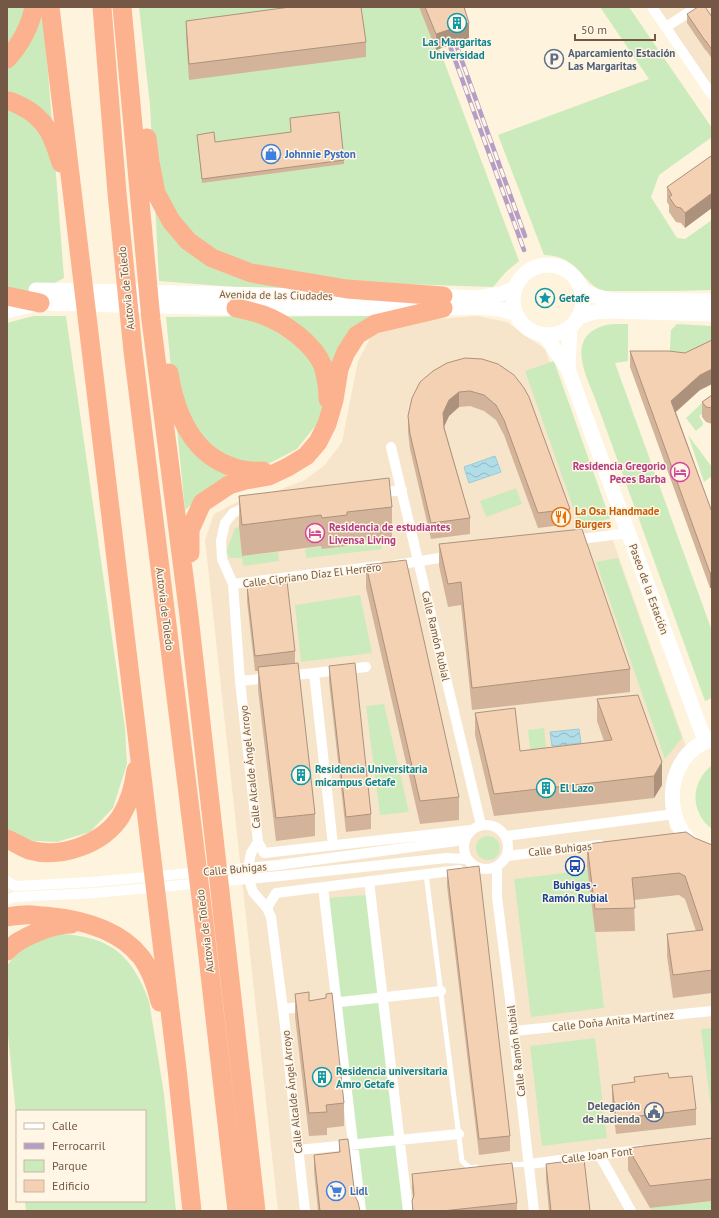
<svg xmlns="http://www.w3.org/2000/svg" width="719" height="1218" viewBox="0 0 719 1218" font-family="'PT Sans',sans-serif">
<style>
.residential{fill:#f6e5cb}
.green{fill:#ccebbc}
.water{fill:url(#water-waves);stroke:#97ccda}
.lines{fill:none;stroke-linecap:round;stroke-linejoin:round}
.lane{stroke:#fff;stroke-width:5}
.street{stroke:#fff;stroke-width:10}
.secondary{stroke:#fff;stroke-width:15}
.highway{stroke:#fcb28f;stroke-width:19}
.rail-casing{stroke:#b59dc6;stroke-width:4.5}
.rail{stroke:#fff6e5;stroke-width:3;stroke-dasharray:9;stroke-linecap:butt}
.wall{fill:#d3b49a}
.shaded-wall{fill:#ac927d}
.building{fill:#f5d1b3;stroke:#ac927d}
.labels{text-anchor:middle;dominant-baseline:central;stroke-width:3;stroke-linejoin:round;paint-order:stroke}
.culture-label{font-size:11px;font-weight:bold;fill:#0d838f;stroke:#fff6e5;text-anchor:start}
.service-label{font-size:11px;font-weight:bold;fill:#4e5e75;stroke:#fff6e5;text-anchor:start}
.shop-label{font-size:11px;font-weight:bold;fill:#366cbe;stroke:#fff6e5;text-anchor:start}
.street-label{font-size:11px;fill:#745845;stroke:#fff6e5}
.hotel-label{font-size:11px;font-weight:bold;fill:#b23c85;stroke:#fff6e5;text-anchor:end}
.food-label{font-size:11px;font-weight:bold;fill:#c56008;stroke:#fff6e5;text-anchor:start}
.transit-label{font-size:11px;font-weight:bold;fill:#164399;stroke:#fff6e5}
</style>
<defs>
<pattern id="water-waves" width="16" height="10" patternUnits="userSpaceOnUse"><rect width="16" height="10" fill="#b1dde8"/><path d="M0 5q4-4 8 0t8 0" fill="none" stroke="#95b6be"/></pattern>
</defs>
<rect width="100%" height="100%" fill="#fef3dd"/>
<!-- residential -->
<path class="residential" d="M652 7H712V92Z
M477 316 507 322 545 349 686 746 676 762 666 803 670 829 695 853 712 861V1211H278L205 540 214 514 247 497 276 491 303 481 325 465 342 442 358 361 372 335 424 320Z"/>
<!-- green -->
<path class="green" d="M7 7H27L20 25 7 47Z
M43 7 64 278 7 307V69L11 65Z
M139 7H419L436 49 439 48 519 261 506 272 493 287 402 284 260 289 159 281 150 105Z
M600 7H629L712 128V137L659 175 651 197 677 238 685 239 712 220V290L674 291H603C592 287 586 278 578 270 569 260 557 255 544 255L498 135 649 79Z
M33 316H66L125 728 127 764 113 808 90 832 57 842 19 840 7 831V323Z
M377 316 341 342 331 370 320 420 297 449 272 462 217 483 185 510 166 317Z
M628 324V361L615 363 712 631V698L705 701 596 401C587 377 566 340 600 327 608 323 619 324 628 324Z
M677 324 712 326V355L669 366 671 330Z
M554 361 610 519 579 524 525 371Z
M704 401 712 407 699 416 703 423V425L696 431 686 418Z
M688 435 712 467V476L704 482Z
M516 488 522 504 486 517 480 501Z
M239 527 242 556 278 552 279 561 243 566 242 558H230L226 552 235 528Z
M381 539 382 549 306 558 305 549 321 546 322 549 347 546V543Z
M618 558 682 738 665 759 596 562Z
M360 595 372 653 301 662 295 605Z
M384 704 409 812 380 815 366 706Z
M544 728 547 756 531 758 528 730Z
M712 765V829C690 812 690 783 712 765Z
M476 848a12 12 0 1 1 24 0a12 12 0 1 1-24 0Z
M588 870 604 1008 531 1017 514 879Z
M366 895 405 1211H363L328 898Z
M62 934C112 937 132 956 149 1001L164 1094 176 1211H26L25 1201H145V1111H17V1125L7 1025V966C22 943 38 941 62 934Z
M712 1028V1116L701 1029Z
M595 1038 607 1138 542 1146 530 1046Z
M712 1201V1211H652L650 1208Z"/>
<!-- water -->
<path class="water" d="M495 456 501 472 469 483 464 467Z
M579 729 581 743 552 746 550 732Z"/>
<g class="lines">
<!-- lane -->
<path class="lane" d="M426 874 462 1161 470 1168 476 1167
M506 1165 530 1164"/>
<!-- street -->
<path class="street" d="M652 7 712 95
M666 27 697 7
M391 447 481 825
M378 493 402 490
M251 508 242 509 233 513 225 523 221 541 222 559 233 584 240 681 258 842 251 853 247 874 253 892 267 908 271 917 284 1017 305 1211
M573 540 628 533
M395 565 452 556
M233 584 379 566
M314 673 366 667
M286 676 314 673 333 845
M240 681 270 678
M464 847a22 22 0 1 1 44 0a22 22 0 1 1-44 0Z
M506 836 674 814
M258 842 264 853 471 830
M507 856 600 845
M497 867V897L510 999 534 1211
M7 881 15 886 92 882 278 865 464 840
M369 881 408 1211
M323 887 361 1211
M7 900 14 897 94 893 280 876 446 858 466 859
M267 908 276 893 459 870
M331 1003 441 991
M283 1009 309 1006
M514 1031 712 1011
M298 1150 459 1134
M599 1154 631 1211
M530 1164 605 1154 641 1150"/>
<!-- secondary -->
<path class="secondary" d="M513 300a35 35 0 1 1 70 0a35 35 0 1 1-70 0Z
M36 290 353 297
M581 290 595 296 611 300 712 301
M433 296 478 298 500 294 514 289
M7 311 40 303 236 308H443L478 307 499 309 515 313
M578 317 594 312 611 311 712 314
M545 335 568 369 705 741
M568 369 570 327
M712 739C659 756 659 837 712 855"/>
<!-- highway -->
<path class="highway" d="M50 7 177 1069 192 1211
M102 7 117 193 133 351 204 922 237 1211
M122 7 151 320 189 616 256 1211
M7 59C20 45 30 26 34 7
M7 101C12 101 17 104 21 106 47 119 53 137 61 163
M147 138 150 162 156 193 171 221 188 241 212 258 251 273 347 289 443 296
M7 296 40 303
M236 308C245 310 255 312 263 315 285 323 314 344 323 366 326 376 328 389 328 399
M169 373C175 410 190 450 227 465 238 470 251 472 263 471
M190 553V530L202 503 229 485 246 480 269 476 288 467 306 456 318 442 327 424 334 400 339 369 346 352 357 335 375 324 443 308
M7 839C14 842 22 847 29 850 61 859 103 844 121 816 129 803 134 785 136 770
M7 917C13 916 19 915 25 915 31 914 38 916 44 916 78 919 119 929 141 957 151 970 156 986 160 1002
M7 951C19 937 54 924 71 924"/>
<defs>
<path id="rail" d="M452 33 525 236
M446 35 524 250"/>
</defs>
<!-- rail casing -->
<use href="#rail" class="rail-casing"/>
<!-- rail -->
<use href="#rail" class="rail"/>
</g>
<!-- wall -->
<path class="wall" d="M419 7H464L469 38 436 50Z
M687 14 712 17V59L706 50V51L687 23Z
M186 21 366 42V57L189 80 186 36Z
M197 135 215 142 344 160V164L202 183Z
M711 156 685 228 681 223 676 222 669 212V205L667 202V187Z
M712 340V384L700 390 676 412 712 512V588H710L630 367V351L685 353Z
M465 358 570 509V524L538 528 504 435 496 420 484 411 470 406 459 407 449 416 444 426 470 518V534L431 539 410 449 408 432V416Z
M712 395V424L706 422 702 417V402Z
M239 496 392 507V538L347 543V546L322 549 321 546 242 556 239 527Z
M439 544 630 669V692L472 710 461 605 448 607 439 566Z
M366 565 459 797V820L420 824 366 588Z
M247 586 295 651V663L315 814V836L276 841 258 690V671H255L247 601Z
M329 666 371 814V829L346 832 329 682Z
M597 699 662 785 654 798 494 816 475 735V713L520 751 604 741 597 721Z
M695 838 712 845V993L673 998 667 956V934L696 931 685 899 679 895 634 900 635 931 595 932 587 866V844Z
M447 870 510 1136V1151L479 1155 447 886Z
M295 994 309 1001 326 999V994L344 1103V1126L327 1128V1135L309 1136 295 1017Z
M634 1077 669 1078 696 1109V1125L616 1134 612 1100V1085L634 1082Z
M712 1138V1201L650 1208 628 1170V1148Z
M339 1140 355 1196 360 1211H318L314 1171V1155L339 1152Z
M546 1164 590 1211H549L546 1179Z
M412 1174 517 1203V1211H412V1201L413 1198 412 1189Z"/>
<!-- shaded-wall -->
<path class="shaded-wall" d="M469 23V38L436 50V34Z
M712 193V208L685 228V213Z
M712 369V384L700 390 671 416V401L700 375Z
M459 392V407L449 416 443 429V413L449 400Z
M712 572V588H710V573Z
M662 762V785L654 798V776Z"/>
<!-- building -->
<path class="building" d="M290 7H361L366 42 189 64 186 21Z
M425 7H464L469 23 436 34Z
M698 7H705L712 17V50L706 41V42L687 14Z
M339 112 344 160 202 179 197 135 214 132 215 142 291 132 290 118Z
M711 156 712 157V193L685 213 681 208 676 207 669 197 672 195 667 187Z
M712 340V369L700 375 671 401 712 512V572L710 573 630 351H669L685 353Z
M465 358 482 359 498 364 514 375 524 388 529 397 570 509 538 513 504 420 496 405 484 395 470 391 459 392 449 400 443 413 444 428 470 518 431 523 410 434 408 416 412 398 420 382 433 371 447 363Z
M712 395V408L706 407 702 402Z
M389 478 392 507 347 512V515L322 518 321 515 242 525 239 496Z
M582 529 630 669 472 688 461 582 448 584 439 544Z
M406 560 459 797 420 801 366 565Z
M287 581 295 651 255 656 247 586Z
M298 663 315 814 276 818 258 667Z
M355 663 371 814 346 817 329 666Z
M638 695 662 762 654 776 494 794 475 713 515 708 520 751 612 740 597 699Z
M686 832 695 838 712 845V970L673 975 667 934 703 930 685 876 679 873 632 878 635 908 595 909 587 844Z
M479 866 510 1136 479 1139 447 870Z
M309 992V1001L326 998V994L332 993 344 1103 326 1105 327 1112 309 1113 295 994Z
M668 1073 669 1078 692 1076 696 1109 616 1119 612 1085 635 1082 634 1077Z
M712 1138V1179L650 1186 628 1148Z
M348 1139 355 1196 358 1202 360 1211H320L314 1155 340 1152 339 1140Z
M584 1159 590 1211H551L546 1164Z
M512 1163 517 1203 442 1211H413L412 1201 414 1195 412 1174Z"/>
<!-- icons -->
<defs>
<symbol id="building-ring" viewBox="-11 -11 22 22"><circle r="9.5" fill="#fff6e5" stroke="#0f9aa8" stroke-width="1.5"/><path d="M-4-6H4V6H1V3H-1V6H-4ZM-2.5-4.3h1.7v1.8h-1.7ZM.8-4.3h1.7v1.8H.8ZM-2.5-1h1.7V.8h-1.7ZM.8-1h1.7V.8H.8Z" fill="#0f9aa8"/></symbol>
<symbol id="parking-ring" viewBox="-11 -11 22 22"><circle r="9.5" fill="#fff6e5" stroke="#5c6f8a" stroke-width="1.5"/><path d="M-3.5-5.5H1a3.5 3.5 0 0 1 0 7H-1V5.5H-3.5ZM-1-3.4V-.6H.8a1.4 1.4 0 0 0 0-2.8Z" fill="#5c6f8a"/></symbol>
<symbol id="shop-ring" viewBox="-11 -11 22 22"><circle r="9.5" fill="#fff6e5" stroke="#3f7fe0" stroke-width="1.5"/><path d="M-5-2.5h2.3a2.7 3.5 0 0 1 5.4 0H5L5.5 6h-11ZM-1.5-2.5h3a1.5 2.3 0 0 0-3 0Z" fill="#3f7fe0"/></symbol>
<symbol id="sight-ring" viewBox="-11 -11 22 22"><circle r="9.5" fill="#fff6e5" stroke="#0f9aa8" stroke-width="1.5"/><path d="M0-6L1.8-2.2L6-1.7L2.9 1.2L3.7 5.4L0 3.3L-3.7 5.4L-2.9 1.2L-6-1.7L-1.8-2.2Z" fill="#0f9aa8"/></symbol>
<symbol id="hotel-ring" viewBox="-11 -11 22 22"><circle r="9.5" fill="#fff6e5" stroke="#d1479c" stroke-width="1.5"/><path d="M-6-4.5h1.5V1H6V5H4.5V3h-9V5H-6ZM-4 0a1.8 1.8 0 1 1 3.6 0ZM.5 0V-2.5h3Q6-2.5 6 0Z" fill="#d1479c"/></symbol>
<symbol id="restaurant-ring" viewBox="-11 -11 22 22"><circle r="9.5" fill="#fff6e5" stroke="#e8710a" stroke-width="1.5"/><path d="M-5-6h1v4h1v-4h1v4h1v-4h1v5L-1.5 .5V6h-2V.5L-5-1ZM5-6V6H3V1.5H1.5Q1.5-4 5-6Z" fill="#e8710a"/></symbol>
<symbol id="bus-ring" viewBox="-11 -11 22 22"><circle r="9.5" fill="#fff6e5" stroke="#1a4fb4" stroke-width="1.5"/><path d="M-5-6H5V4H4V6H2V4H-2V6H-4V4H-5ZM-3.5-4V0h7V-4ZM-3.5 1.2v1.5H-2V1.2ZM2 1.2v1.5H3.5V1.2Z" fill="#1a4fb4"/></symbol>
<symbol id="civic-ring" viewBox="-11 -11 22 22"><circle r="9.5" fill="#fff6e5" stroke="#5c6f8a" stroke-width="1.5"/><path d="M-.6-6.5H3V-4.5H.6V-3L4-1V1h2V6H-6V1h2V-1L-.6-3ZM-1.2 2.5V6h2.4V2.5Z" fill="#5c6f8a"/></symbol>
<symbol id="supermarket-ring" viewBox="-11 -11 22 22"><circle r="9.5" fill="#fff6e5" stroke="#3f7fe0" stroke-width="1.5"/><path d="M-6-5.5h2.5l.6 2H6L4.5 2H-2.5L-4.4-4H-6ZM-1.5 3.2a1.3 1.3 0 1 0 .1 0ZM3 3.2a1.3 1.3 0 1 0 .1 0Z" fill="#3f7fe0"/></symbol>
</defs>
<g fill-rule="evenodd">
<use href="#building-ring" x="446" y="12" width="22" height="22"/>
<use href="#parking-ring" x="543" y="48" width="22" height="22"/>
<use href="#shop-ring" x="260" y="143" width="22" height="22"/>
<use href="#sight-ring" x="534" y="287" width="22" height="22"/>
<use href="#hotel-ring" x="669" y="461" width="22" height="22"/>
<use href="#restaurant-ring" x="550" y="506" width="22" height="22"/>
<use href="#hotel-ring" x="304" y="522" width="22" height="22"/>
<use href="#building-ring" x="290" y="764" width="22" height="22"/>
<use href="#building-ring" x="535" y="777" width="22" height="22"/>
<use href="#bus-ring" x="564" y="855" width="22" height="22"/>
<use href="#building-ring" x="311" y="1066" width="22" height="22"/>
<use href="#civic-ring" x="643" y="1101" width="22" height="22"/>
<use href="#supermarket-ring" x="325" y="1180" width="22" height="22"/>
</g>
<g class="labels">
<!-- culture labels -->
<g class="culture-label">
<text x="457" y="42" text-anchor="middle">Las Margaritas<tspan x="457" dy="13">Universidad</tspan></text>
<text x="559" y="298">Getafe</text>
<text x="315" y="769">Residencia Universitaria<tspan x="315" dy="13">micampus Getafe</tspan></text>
<text x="560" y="788">El Lazo</text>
<text x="336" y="1071">Residencia universitaria<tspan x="336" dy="13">Amro Getafe</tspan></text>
</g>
<!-- service labels -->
<g class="service-label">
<text x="568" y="53">Aparcamiento Estación<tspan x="568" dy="13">Las Margaritas</tspan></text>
<text x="640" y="1106" text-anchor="end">Delegación<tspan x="640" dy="13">de Hacienda</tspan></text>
</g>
<!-- shop labels -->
<g class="shop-label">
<text x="285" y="154">Johnnie Pyston</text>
<text x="350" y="1191">Lidl</text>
</g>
<!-- street labels -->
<g class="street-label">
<text transform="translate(126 288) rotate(-96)">Autovía de Toledo</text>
<text transform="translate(276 295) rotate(1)">Avenida de las Ciudades</text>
<text transform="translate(312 575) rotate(-7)">Calle Cipriano Díaz El Herrero</text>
<text transform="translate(649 589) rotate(70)">Paseo de la Estación</text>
<text transform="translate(165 609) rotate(83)">Autovía de Toledo</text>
<text transform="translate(436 636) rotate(77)">Calle Ramón Rubial</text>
<text transform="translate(250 767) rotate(-96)">Calle Alcalde Ángel Arroyo</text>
<text transform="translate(560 849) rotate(-6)">Calle Buhigas</text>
<text transform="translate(235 869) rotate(-5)">Calle Buhigas</text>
<text transform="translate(205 931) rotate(-97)">Autovía de Toledo</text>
<text transform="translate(613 1021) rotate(-6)">Calle Doña Anita Martínez</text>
<text transform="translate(516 1051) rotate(-97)">Calle Ramón Rubial</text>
<text transform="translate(292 1092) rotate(-96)">Calle Alcalde Ángel Arroyo</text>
<text transform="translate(597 1155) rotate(-7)">Calle Joan Font</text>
</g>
<!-- hotel labels -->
<g class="hotel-label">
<text x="666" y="466">Residencia Gregorio<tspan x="666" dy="13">Peces Barba</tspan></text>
<text x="329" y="527" text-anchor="start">Residencia de estudiantes<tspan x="329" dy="13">Livensa Living</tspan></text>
</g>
<!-- food labels -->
<g class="food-label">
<text x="575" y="511">La Osa Handmade<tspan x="575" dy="13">Burgers</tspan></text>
</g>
<!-- transit labels -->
<g class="transit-label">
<text x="575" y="885">Buhigas -<tspan x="575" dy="13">Ramón Rubial</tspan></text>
</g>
</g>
<!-- border -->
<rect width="719" height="1218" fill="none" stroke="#745845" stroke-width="16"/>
<!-- legend -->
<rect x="16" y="1110" width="130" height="92" fill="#fff6e5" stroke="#c7b7a5"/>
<rect x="24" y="1123" width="20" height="6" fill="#ffffff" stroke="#c7b7a5"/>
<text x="52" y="1130" font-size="12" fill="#745845">Calle</text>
<rect x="24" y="1143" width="20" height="6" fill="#b59dc6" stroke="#c7b7a5"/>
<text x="52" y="1150" font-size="12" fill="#745845">Ferrocarril</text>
<rect x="24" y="1160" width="20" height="12" fill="#ccebbc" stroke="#c7b7a5"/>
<text x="52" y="1170" font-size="12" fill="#745845">Parque</text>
<rect x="24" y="1180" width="20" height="12" fill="#f5d1b3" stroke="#c7b7a5"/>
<text x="52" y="1190" font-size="12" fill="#745845">Edificio</text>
<!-- scale -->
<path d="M575 34v6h80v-6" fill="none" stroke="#745845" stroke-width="2"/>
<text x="581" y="34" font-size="12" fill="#745845" stroke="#fff6e5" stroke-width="3" paint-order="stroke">50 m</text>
</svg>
